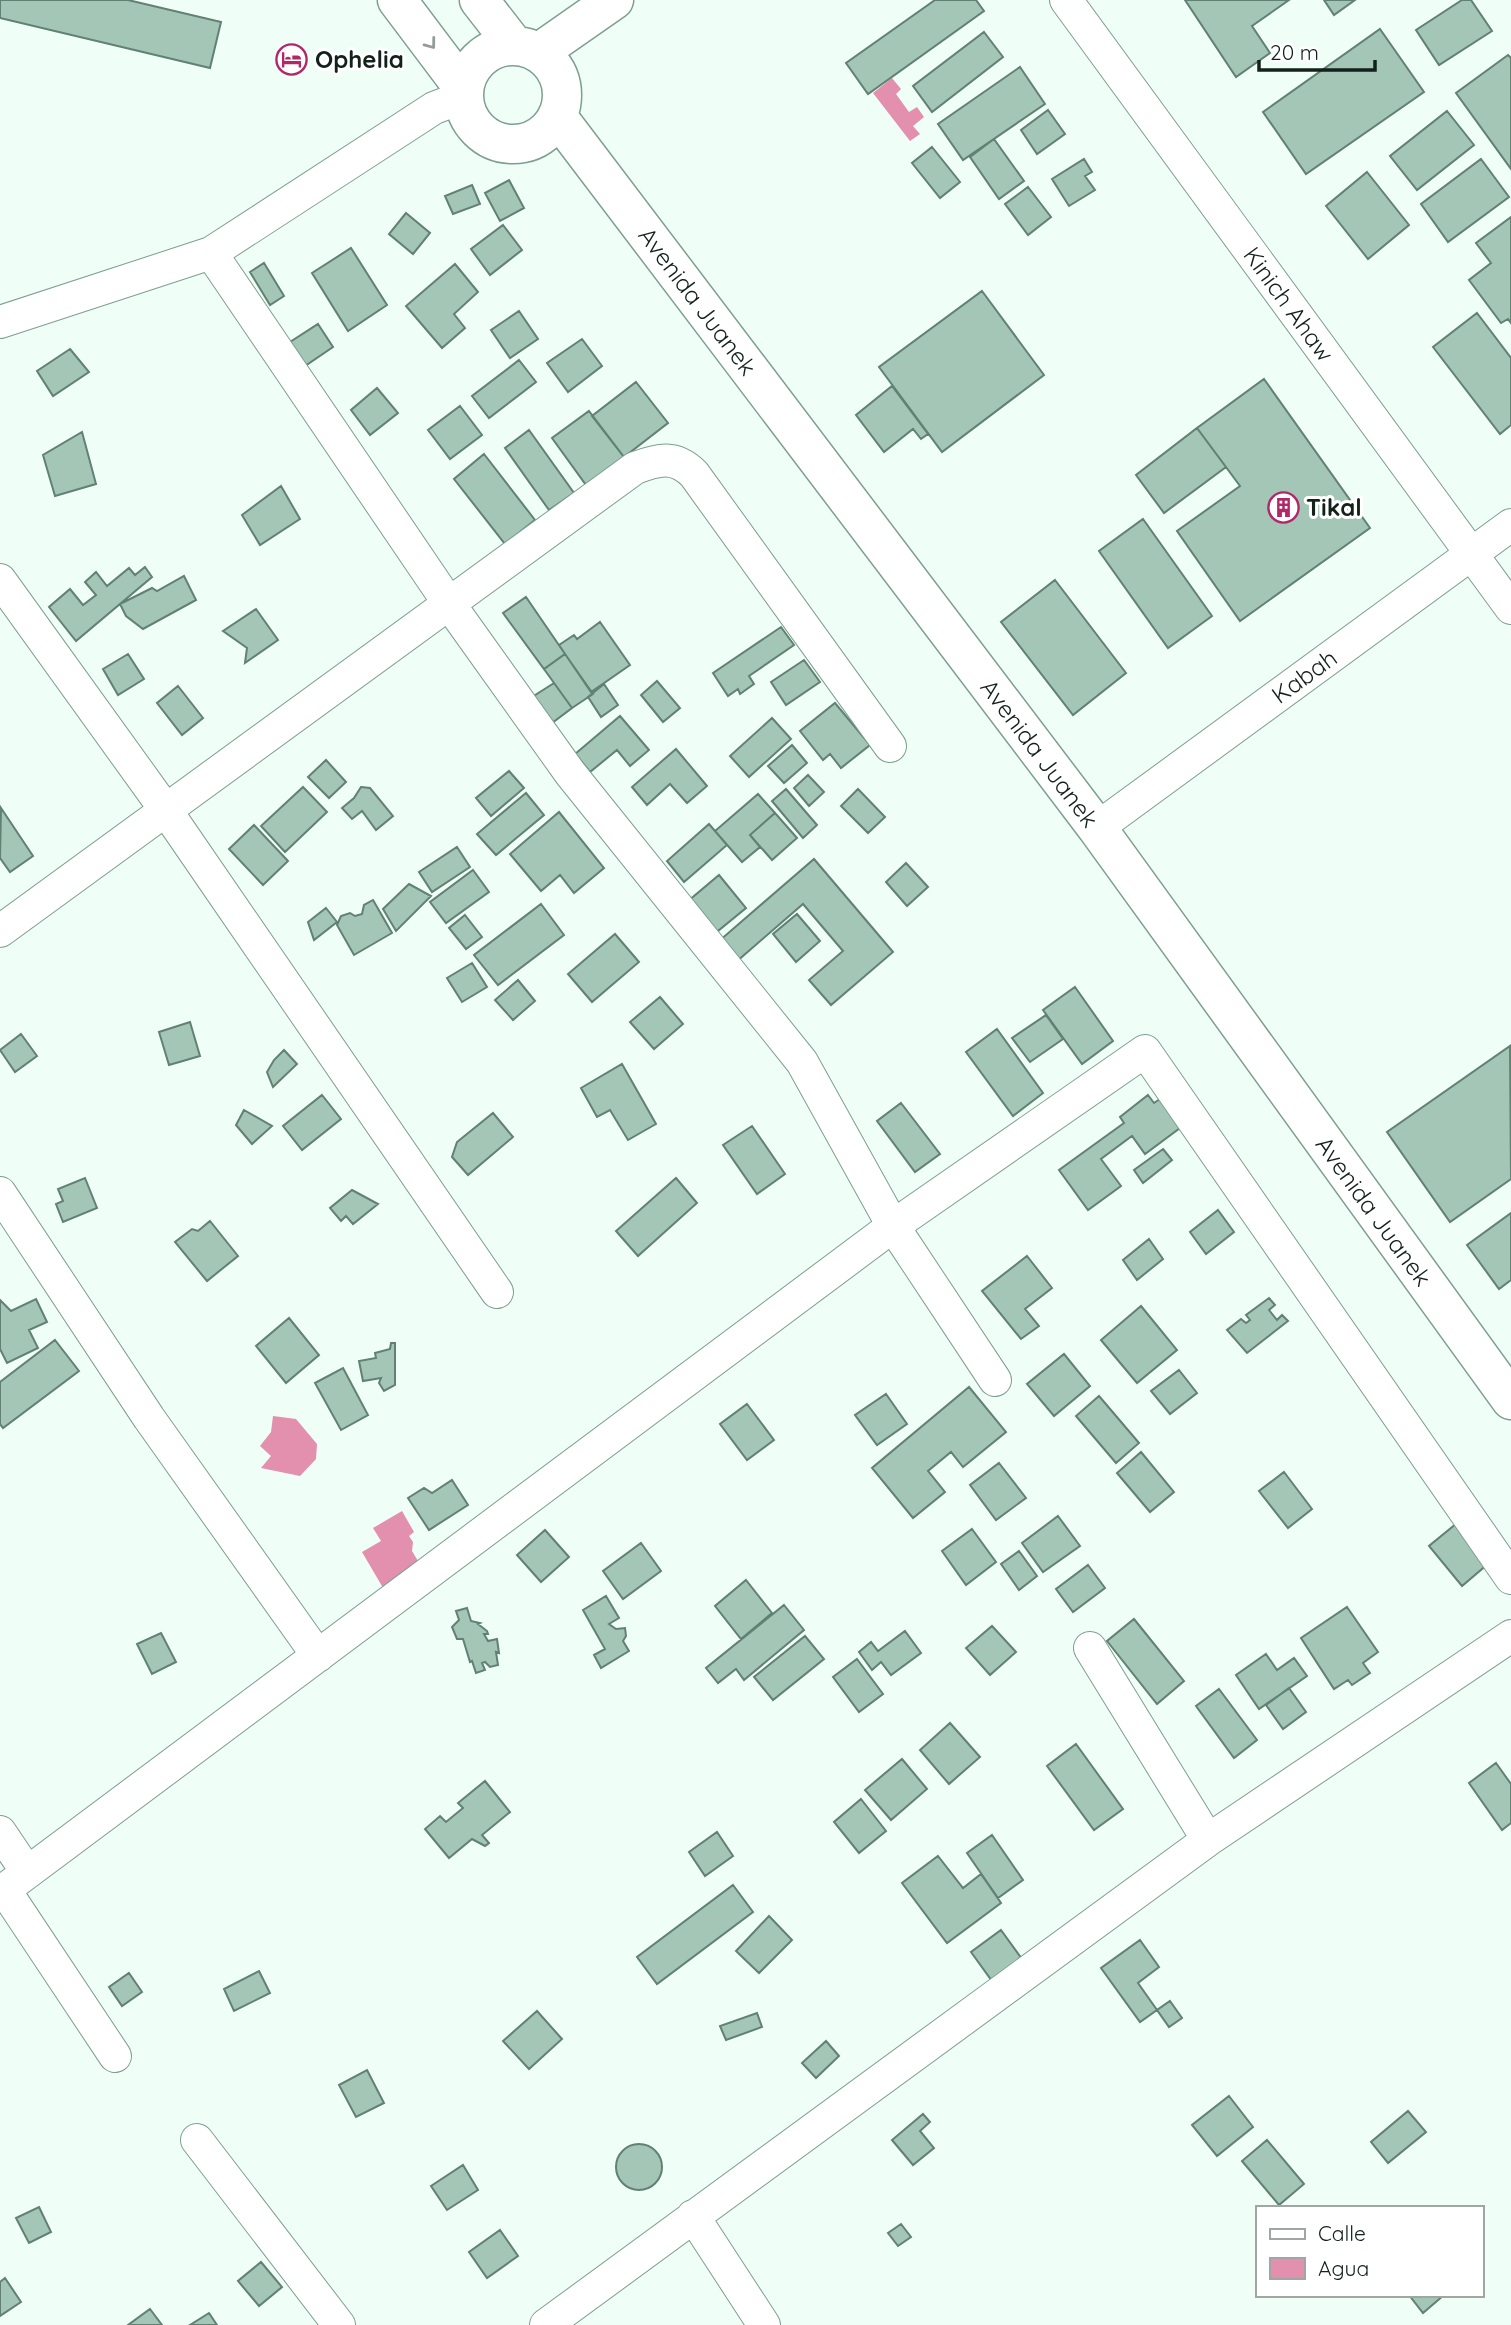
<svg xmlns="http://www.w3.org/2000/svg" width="1511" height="2325" viewBox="0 0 1511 2325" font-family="Quicksand,sans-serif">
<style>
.water{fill:#e38fae}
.building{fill:#a3c6b6;stroke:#608173;stroke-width:2}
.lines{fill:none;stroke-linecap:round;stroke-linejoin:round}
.street-casing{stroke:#7d9f90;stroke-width:34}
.secondary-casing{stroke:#7d9f90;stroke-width:41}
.street{stroke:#fff;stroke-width:32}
.secondary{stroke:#fff;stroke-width:38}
.oneway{stroke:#959b98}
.labels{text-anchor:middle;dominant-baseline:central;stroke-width:6;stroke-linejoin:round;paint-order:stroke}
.poi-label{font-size:24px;font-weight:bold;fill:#13211b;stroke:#fff;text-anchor:start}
.street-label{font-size:24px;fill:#13211b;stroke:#fff}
</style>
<rect width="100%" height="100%" fill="#f0fef8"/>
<!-- water -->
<path class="water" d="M892 78 901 89 896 94 909 112 917 107 924 117 913 126 920 134 910 141 873 93Z
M273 1416 296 1419 317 1444 316 1459 300 1476 261 1468 271 1456 260 1446 271 1432Z
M402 1511 414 1532 409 1536 413 1542 412 1551 424 1571 386 1593 362 1552 381 1541 373 1528Z"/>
<!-- building -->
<path class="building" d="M0 0H128L221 22 210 68 0 18Z
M935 0H976L984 11 868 94 846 63Z
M1185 0H1289L1252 26 1270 53 1236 77Z
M1324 0H1355L1334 15Z
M1462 0H1471L1492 31 1439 65 1416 30Z
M1380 29 1424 92 1306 174 1263 112Z
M984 32 1003 57 932 112 913 86Z
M1508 55 1511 58V169L1456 93Z
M1020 67 1045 104 963 160 938 124Z
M1048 110 1065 134 1037 154 1021 130Z
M1447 111 1474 145 1417 190 1390 156Z
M994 139 1024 181 999 199 970 157Z
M932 147 960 182 940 198 912 163Z
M1084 159 1092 172 1085 176 1095 190 1069 206 1052 179Z
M1481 159 1509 197 1448 242 1421 204Z
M1367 172 1409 225 1368 259 1326 206Z
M509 180 524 208 500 221 485 193Z
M472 185 480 204 453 214 445 196Z
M1028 187 1051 217 1028 235 1005 204Z
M406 213 430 233 413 254 389 234Z
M1511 217V323L1508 319 1501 323 1469 280 1491 263 1476 243Z
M503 225 522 250 490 275 471 249Z
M351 248 387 305 348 331 312 273Z
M264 263 284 296 270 305 250 272Z
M455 264 478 292 454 314 465 328 442 348 406 306Z
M982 291 1044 375 942 452 879 367Z
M519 311 538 339 510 358 491 330Z
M1477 313 1511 358V425L1500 434 1433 347Z
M318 324 333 347 305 366 290 342Z
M582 339 602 366 568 392 547 363Z
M70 349 89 372 53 396 37 371Z
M519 360 536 382 489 418 472 396Z
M1264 379 1370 528 1240 621 1177 531 1240 486 1197 428Z
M636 382 668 423 624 457 592 416Z
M892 386 928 434 921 439 913 429 884 452 856 415Z
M377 388 398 413 370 435 351 410Z
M460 406 482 435 450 459 428 430Z
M589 411 624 457 586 485 552 438Z
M1197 428 1226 467 1164 513 1136 475Z
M529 430 574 493 549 510 505 448Z
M82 432 96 484 55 496 43 455Z
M484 454 535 520 505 544 454 479Z
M281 486 300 519 260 545 242 515Z
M1143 519 1212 616 1168 648 1099 551Z
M145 567 152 577 76 641 49 607 70 589 83 605 96 595 85 582 96 572 107 586 129 568 135 575Z
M184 576 196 600 143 629 126 616 120 604 152 588 157 591Z
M1055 580 1126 673 1073 715 1001 622Z
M526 597 565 654 544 669 503 613Z
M256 609 278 640 245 663 247 648 223 631Z
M600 622 630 665 591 692 559 645 574 635 577 639Z
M781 627 794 645 749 676 754 684 740 694 738 689 728 696 713 673Z
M128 654 144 679 118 695 103 669Z
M565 654 593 694 572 708 544 669Z
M804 660 820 682 786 705 771 682Z
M657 681 680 708 663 722 641 695Z
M554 683 572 708 548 726 529 699Z
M604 684 618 705 601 717 588 697Z
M178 686 203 718 182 735 157 703Z
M835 703 870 745 841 768 830 754 823 760 800 731Z
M620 716 649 750 630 766 617 750 590 772 575 754Z
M772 718 791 739 749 777 730 756Z
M792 745 807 763 784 783 768 766Z
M676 749 707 786 687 803 670 784 647 805 632 787Z
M326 760 346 782 329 798 308 777Z
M509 771 524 788 491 816 476 798Z
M808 775 824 792 809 806 794 788Z
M303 787 327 812 285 852 261 826Z
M361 787 370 788 393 816 376 830 362 811 352 819 342 808 354 798Z
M786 789 817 825 803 838 772 801Z
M858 789 885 817 868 833 841 806Z
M526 793 544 815 496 855 477 834Z
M758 794 775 813 750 835 760 847 742 862 715 831Z
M1 808 33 856 10 872 0 858Z
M559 812 604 868 574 893 560 875 541 891 510 854Z
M775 813 797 838 772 860 750 835Z
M709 824 727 845 684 882 667 861Z
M254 825 288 861 263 885 229 849Z
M457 847 470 867 432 892 419 872Z
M814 859 893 952 831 1005 809 980 843 951 803 904 736 962 719 941Z
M906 863 928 887 907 906 886 882Z
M473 870 489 892 446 923 430 902Z
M719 875 746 908 713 935 687 902Z
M409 884 431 896 396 931 383 909Z
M373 900 392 933 354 955 337 925 341 916 350 913 355 916 362 914 364 905Z
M541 904 564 935 498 985 474 955Z
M326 908 337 922 314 940 308 922Z
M797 914 820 941 796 962 773 934Z
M465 915 482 937 466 949 449 928Z
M615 934 639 962 592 1002 568 974Z
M472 963 487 987 462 1002 447 978Z
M518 980 535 1001 513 1020 495 1000Z
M1075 987 1113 1041 1082 1064 1043 1010Z
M660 997 683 1024 654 1049 630 1022Z
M1046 1015 1063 1039 1030 1062 1012 1038Z
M190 1022 200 1056 169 1065 159 1032Z
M997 1029 1043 1093 1013 1116 966 1052Z
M21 1034 37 1056 15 1072 0 1050Z
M1510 1046 1511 1179 1450 1222 1387 1132Z
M284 1050 297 1064 273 1087 267 1072 274 1060Z
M622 1064 656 1124 628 1140 610 1110 597 1117 581 1088Z
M322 1095 341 1119 302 1150 283 1126Z
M1148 1095 1154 1103 1163 1097 1184 1125 1145 1154 1132 1136 1101 1159 1121 1186 1088 1210 1059 1170 1124 1123 1120 1117Z
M901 1103 940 1154 915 1172 877 1121Z
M244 1110 272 1126 252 1144 236 1125Z
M493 1113 513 1137 468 1175 452 1157 457 1142Z
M752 1126 785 1174 757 1194 723 1145Z
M1163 1149 1172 1160 1143 1183 1134 1170Z
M85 1178 97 1208 63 1222 56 1204 63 1201 58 1189Z
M676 1178 697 1203 638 1256 616 1231Z
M352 1190 378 1204 353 1224 346 1216 341 1221 330 1208Z
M1218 1210 1234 1232 1206 1254 1190 1232Z
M1511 1213V1280L1499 1289 1467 1245Z
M210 1221 238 1256 207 1281 175 1242 192 1229 198 1231Z
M1149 1239 1163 1259 1137 1280 1123 1260Z
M1027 1256 1052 1288 1025 1309 1039 1326 1021 1339 982 1291Z
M1269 1298 1275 1305 1269 1310 1277 1320 1282 1315 1288 1321 1247 1353 1227 1330 1241 1319 1246 1323 1250 1320 1246 1315Z
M36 1299 47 1322 29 1330 38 1348 7 1363 0 1349V1300L11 1311Z
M1141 1306 1177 1350 1137 1383 1101 1340Z
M289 1318 319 1355 286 1383 256 1346Z
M55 1340 79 1371 3 1428 0 1424V1382Z
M391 1343H395V1385L384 1391 379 1383 381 1378 363 1381 359 1361 376 1358 375 1353 390 1349Z
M1064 1354 1090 1386 1054 1416 1027 1384Z
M343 1368 368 1415 341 1430 315 1383Z
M1179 1370 1197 1393 1170 1414 1151 1391Z
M969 1387 1006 1432 963 1467 951 1452 928 1471 945 1492 913 1518 872 1468Z
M886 1394 907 1424 877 1445 855 1415Z
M1099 1396 1139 1443 1116 1463 1076 1416Z
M747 1404 774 1440 747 1460 720 1424Z
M1141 1452 1174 1492 1150 1512 1117 1473Z
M999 1463 1026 1498 996 1520 970 1485Z
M1284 1472 1312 1509 1288 1528 1259 1491Z
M452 1480 468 1505 429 1530 408 1498 424 1488 432 1493Z
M1058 1516 1080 1546 1043 1572 1022 1543Z
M1457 1523 1489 1563 1462 1586 1429 1546Z
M972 1529 996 1562 966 1585 942 1551Z
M545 1530 569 1557 541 1582 517 1555Z
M641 1543 661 1571 623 1599 603 1571Z
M1019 1551 1037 1576 1019 1590 1001 1564Z
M1088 1565 1105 1588 1073 1612 1056 1589Z
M746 1580 772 1613 741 1639 715 1606Z
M606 1596 619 1618 609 1624 616 1629 625 1628 626 1636 623 1641 629 1651 601 1668 594 1655 605 1649 583 1610Z
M784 1605 804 1630 744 1680 736 1669 718 1683 706 1668Z
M1347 1607 1378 1652 1363 1663 1370 1673 1352 1685 1348 1680 1334 1689 1301 1638Z
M467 1608 471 1621 480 1623 478 1624 487 1631 488 1634H484L488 1641 497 1639 499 1653 496 1652 498 1665 490 1667 485 1662 482 1663 485 1670 476 1673 472 1661 470 1662 463 1639H457L452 1627 459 1620 456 1611Z
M1134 1619 1184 1681 1157 1704 1107 1641Z
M992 1626 1016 1652 990 1675 966 1648Z
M905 1631 921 1653 891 1675 881 1662 872 1670 859 1652 871 1642 878 1651Z
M161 1633 176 1662 152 1674 137 1644Z
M805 1636 824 1659 773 1700 754 1677Z
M1266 1654 1277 1670 1294 1658 1307 1676 1259 1709 1236 1675Z
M857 1659 883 1694 859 1712 833 1677Z
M1289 1688 1306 1712 1283 1729 1266 1705Z
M1219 1689 1257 1740 1234 1758 1196 1706Z
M950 1723 980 1757 949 1784 920 1750Z
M1076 1744 1123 1809 1094 1830 1047 1766Z
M902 1759 927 1789 891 1820 865 1790Z
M1496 1763 1511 1784V1823L1502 1830 1469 1783Z
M485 1781 510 1812 482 1835 489 1843 485 1846 472 1839 449 1858 425 1829 440 1816 446 1822 463 1808 458 1803Z
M861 1799 886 1831 859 1853 834 1822Z
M717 1832 733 1856 705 1876 689 1852Z
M992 1835 1023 1880 998 1898 967 1853Z
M938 1856 963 1888 981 1874 1001 1903 947 1943 902 1883Z
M733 1885 753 1912 657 1984 637 1957Z
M769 1916 792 1940 759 1973 736 1951Z
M1001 1930 1022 1959 992 1981 971 1952Z
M1140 1940 1159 1967 1138 1983 1157 2010 1140 2022 1101 1968Z
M259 1971 270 1993 234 2011 224 1989Z
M129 1973 142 1992 122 2006 109 1987Z
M1170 2001 1182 2018 1169 2027 1157 2010Z
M537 2011 562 2039 529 2069 503 2041Z
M757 2013 762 2027 726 2040 720 2026Z
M826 2041 839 2056 816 2078 802 2063Z
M367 2070 384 2103 356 2117 339 2085Z
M1229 2096 1253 2127 1217 2156 1192 2125Z
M1408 2111 1426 2132 1388 2163 1371 2142Z
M923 2114 930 2122 920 2131 934 2148 913 2165 892 2140Z
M1267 2140 1304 2184 1279 2205 1242 2161Z
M616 2167a23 23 0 1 1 46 0a23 23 0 1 1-46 0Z
M463 2165 478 2190 447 2210 431 2186Z
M39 2207 51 2232 29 2243 16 2218Z
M901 2224 911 2237 898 2246 888 2233Z
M500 2230 518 2256 487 2278 469 2252Z
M261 2262 282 2287 259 2306 238 2281Z
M5 2278 21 2302 0 2316V2282Z
M1409 2295H1444L1423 2313Z
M150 2309 162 2325H128Z
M209 2313 217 2325H190Z"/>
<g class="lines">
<defs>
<path id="street" d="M1066 0 1511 608
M211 253 450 605 570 773 802 1062 893 1226 995 1380
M0 322 211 253 434 108 463 97
M0 580 165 809 497 1292
M1097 828 1511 525
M0 931 635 468C659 459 675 455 694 474L890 746
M0 1193 149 1418 318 1656
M0 1832 27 1872
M1208 1840 1511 1636
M4 1889 115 2056
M0 1893 893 1226 1145 1051 1511 1578
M197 2140 339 2325
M693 2216 764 2325
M546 2325 1208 1840 1090 1648"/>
<path id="secondary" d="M397 0 464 89
M479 0 514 45
M464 95a49 49 0 1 1 98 0a49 49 0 1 1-98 0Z
M538 53 614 0
M557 116 1097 828 1511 1400"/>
</defs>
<!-- street casing -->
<use href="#street" class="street-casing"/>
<!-- secondary casing -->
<use href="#secondary" class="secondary-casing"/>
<!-- street -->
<use href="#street" class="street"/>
<!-- secondary -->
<use href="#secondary" class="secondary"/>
</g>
<!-- one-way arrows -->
<defs><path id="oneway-chevron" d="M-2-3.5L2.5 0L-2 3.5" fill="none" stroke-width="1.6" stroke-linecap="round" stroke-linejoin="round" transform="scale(1.75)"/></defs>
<use class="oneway" href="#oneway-chevron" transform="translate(431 44) rotate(53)"/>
<!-- icons -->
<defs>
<symbol id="hotel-ring" viewBox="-11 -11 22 22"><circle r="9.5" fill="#fff" stroke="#b12869" stroke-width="1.5"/><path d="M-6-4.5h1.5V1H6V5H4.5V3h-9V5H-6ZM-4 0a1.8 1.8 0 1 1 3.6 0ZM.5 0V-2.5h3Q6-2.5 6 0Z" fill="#b12869"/></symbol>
<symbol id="building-ring" viewBox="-11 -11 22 22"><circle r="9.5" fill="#fff" stroke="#b12869" stroke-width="1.5"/><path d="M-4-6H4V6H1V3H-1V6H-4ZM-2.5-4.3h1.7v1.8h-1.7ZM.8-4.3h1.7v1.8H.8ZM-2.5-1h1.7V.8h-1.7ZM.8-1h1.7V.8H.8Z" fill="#b12869"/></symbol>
</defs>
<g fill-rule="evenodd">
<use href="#hotel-ring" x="274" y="42" width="35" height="35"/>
<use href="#building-ring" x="1266" y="490" width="35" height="35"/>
</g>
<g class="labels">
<!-- poi labels -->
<g class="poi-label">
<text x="315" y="59">Ophelia</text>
<text x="1306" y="507">Tikal</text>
</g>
<!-- street labels -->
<g class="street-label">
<text transform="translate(698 301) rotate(53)">Avenida Juanek</text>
<text transform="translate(1289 304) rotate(54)">Kinich Ahaw</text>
<text transform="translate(1304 676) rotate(-36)">Kabah</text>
<text transform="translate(1040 753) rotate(53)">Avenida Juanek</text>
<text transform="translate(1374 1211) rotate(54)">Avenida Juanek</text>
</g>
</g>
<!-- legend -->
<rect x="1256" y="2206" width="228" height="91" fill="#ffffff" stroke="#a1a6a4" stroke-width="2"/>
<rect x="1270" y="2229" width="35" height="10" fill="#ffffff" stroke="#a1a6a4" stroke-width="2"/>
<text x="1318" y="2241" font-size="21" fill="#13211b">Calle</text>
<rect x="1270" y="2258" width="35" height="21" fill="#e38fae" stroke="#a1a6a4" stroke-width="2"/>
<text x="1318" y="2276" font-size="21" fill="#13211b">Agua</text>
<!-- scale -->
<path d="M1259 60v10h116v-10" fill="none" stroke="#13211b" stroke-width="3.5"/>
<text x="1270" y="60" font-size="21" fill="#13211b" stroke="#ffffff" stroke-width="5" paint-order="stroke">20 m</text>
</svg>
